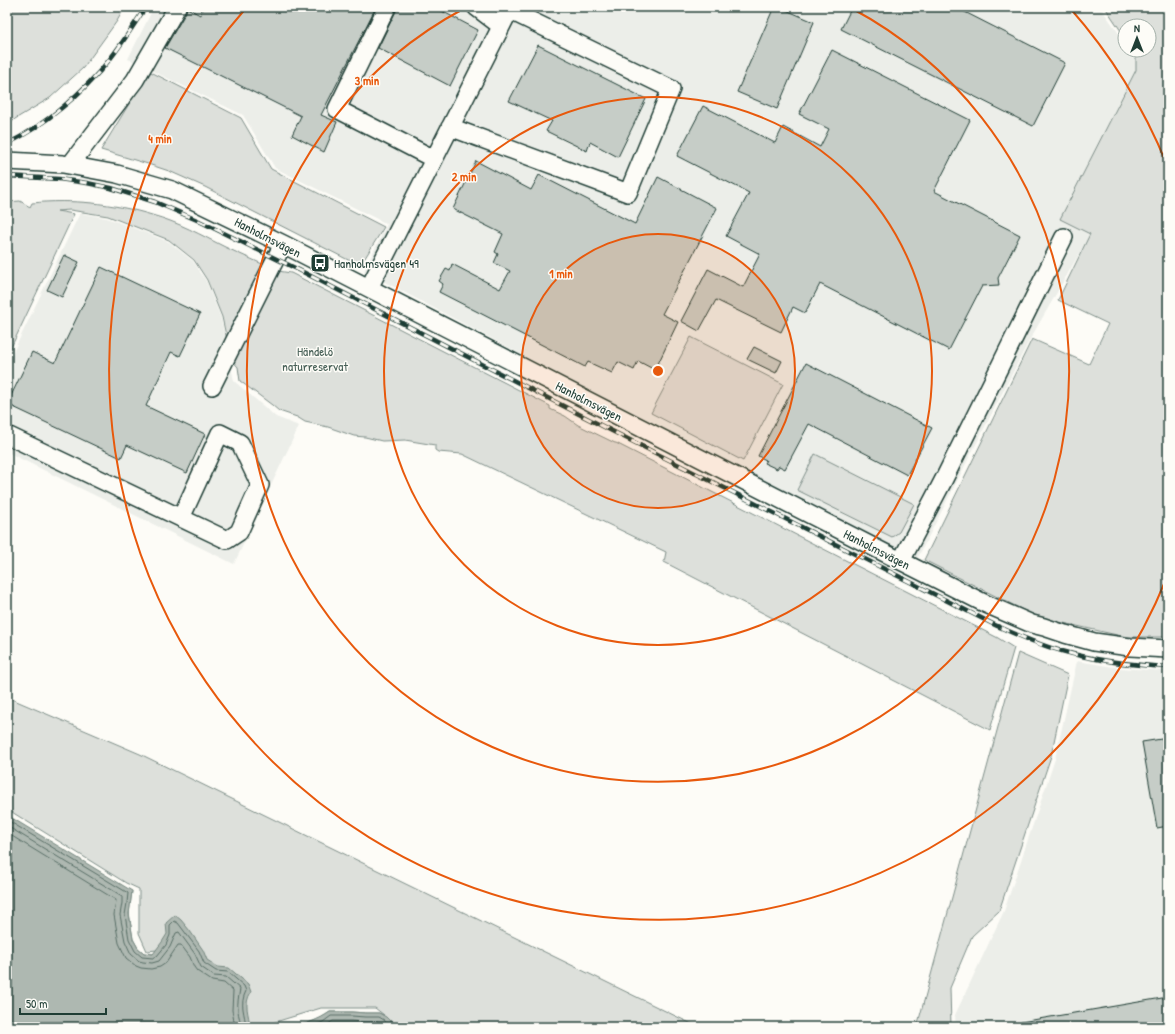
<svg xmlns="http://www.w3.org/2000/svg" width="1175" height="1034" viewBox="0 0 1175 1034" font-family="'Patrick Hand',sans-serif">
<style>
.built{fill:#eceee9}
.green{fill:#dde0db;stroke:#7e8e88}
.water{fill:#aeb8b1;stroke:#75877f}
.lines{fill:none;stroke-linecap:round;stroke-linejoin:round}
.shore{stroke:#586e66;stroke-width:1}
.building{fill:#c6cdc7;stroke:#1f3d34}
.minor-casing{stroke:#1f3d34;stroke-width:20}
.minor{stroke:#fdfcf7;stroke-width:17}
.rail-casing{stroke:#1f3d34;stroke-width:4.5}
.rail{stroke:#fdfcf7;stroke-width:3;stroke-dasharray:9;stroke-linecap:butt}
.ring{fill:none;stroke:#e8590c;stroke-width:2}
.labels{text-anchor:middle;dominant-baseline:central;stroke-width:3;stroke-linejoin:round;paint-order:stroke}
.street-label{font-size:13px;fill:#1f3d34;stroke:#fdfcf7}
.poi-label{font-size:13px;fill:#1f3d34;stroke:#fdfcf7;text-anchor:start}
.park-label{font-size:13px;fill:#455e55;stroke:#fdfcf7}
.centre{fill:#e8590c;stroke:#fdfcf7;stroke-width:2}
.ring-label{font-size:12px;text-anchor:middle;font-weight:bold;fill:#e8590c;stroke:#fdfcf7;stroke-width:3;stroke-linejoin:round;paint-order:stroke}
</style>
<rect width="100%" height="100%" fill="#fdfcf7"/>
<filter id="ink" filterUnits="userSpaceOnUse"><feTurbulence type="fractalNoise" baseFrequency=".025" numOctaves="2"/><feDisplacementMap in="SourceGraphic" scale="8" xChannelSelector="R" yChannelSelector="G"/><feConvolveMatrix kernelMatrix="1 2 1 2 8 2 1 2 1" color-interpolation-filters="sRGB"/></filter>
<g filter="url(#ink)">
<!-- built -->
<path class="built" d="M154 7H1100L1125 42V50H1131L1145 70 1093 230 1029 341 916 561 628 411 364 271 387 224 275 168 243 115 128 59Z
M80 213 107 218 144 232 169 242 193 261 206 281 221 318 234 381 276 417 299 426 234 564 7 452V365Z
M1077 661 1119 668 1168 671V1027H956L955 1015 1004 911 1055 759Z"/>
<!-- green -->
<path class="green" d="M7 7H125L117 21 83 68 50 98 15 119 9 125 7 124Z
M1105 7H1168V637H1126L1037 617 924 560 1032 339 1089 364 1108 324 1058 300 1090 234 1060 219 1136 70V55L1133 50H1149V26H1125V37Z
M149 71 241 118 271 169 384 227 360 266 205 187 169 171 148 164 101 150Z
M20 201 30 207 32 203C72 199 113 203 152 215 178 222 201 235 225 247 242 255 260 263 278 271L291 273 550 406V409L565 416 578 425 615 443H616L998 638 1014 648 990 730 664 562 666 552 462 454 438 452 435 450V445L405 440 382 441 365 437 354 436 328 427 305 422 297 417 279 411 272 405 240 381 238 367 231 359 222 317 207 280 194 260 169 240 108 216 70 210 57 211 74 214 7 356V202Z
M691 337 783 384 743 461 651 413Z
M815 454 914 504 899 532 892 537 797 490Z
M1018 653 1068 675 1051 756 999 911 972 936 950 988 951 1027H917Z
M7 697 140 754 698 1027H399L390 1020 396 1027H293L306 1024 321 1018 330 1012H352L366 1013H379L384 1015 375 1008H321L259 1027H250L137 984 127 892 132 891 129 914 133 939 138 948 144 953 153 954 157 950 147 951 139 933V889L126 883 7 809Z"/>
<!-- water -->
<path class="water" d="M7 815 132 891 129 914 133 939 138 948 144 953 153 954 162 942 167 934 166 923 175 915 181 920 190 931 203 950 207 960 218 967 229 968 248 984 251 992C243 1005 249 1013 250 1027H7Z
M330 1012H352L366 1013H379L386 1017 396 1027H293C307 1024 318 1020 330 1012Z"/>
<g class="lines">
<!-- shore -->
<path class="shore" d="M7 820 128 893 127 903 125 915 129 939 135 951 142 957 153 958 157 956 166 945 170 935V925L174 921 178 923 199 951 204 963 216 971 228 972 244 986 246 991C239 1005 245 1013 246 1027
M7 826 122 896V903L120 915 125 941 131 954 139 961 143 962 152 963 159 961 170 947 176 933 179 932 195 954 201 967 214 976 226 977 240 989C239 996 237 1002 238 1010 238 1016 241 1021 241 1027
M7 833 116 900 114 915 119 943 126 958 136 966 141 968 151 969 160 967 166 963 178 945H181L190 957 194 967 197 971 212 981 224 983 233 991 232 1010 235 1027
M310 1027 323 1022 331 1016H352L365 1017H379L384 1020 390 1027
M323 1027 333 1021H351L365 1022H377L384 1027"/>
</g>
<!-- building -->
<path class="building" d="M203 7H376L321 115 337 122 324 152 292 135 301 116 165 48 186 12 187 8 200 15Z
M397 7H434L478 30 450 86 378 48 396 11Z
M774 7H779L814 22 777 109 737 92Z
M852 7H955L1065 63 1033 126 841 29Z
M538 45 646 99 618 157 590 142 587 151 546 131 552 121 509 101Z
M832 50 970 120 934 191 1020 235 998 278 999 285 982 286 949 350 820 284 805 313 793 307 781 332 716 300 699 331 681 321 708 269 743 287 760 254 726 236 749 193 677 156 703 106 775 143 783 127 820 147 829 129 799 114Z
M476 161 531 190 539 175 635 224 658 177 717 208 662 314 678 322 655 370 638 361 634 370 618 362 612 373 588 362 585 367 439 292 443 284 439 281 446 269 450 271 452 264 500 289 510 271 494 263 498 254 495 252 503 234 453 209Z
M64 255 79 262 62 297 47 290Z
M101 267 200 314 180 356 171 352 146 406 205 434 187 473 127 445 121 458 7 404 32 352 55 363Z
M754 347 782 361 776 373 747 359Z
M806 363 932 428 907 475 809 424 785 469 779 466 777 469 764 463 766 460 758 456Z
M1168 738V826L1157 828 1142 742Z
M1168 997V1027H1022L1021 1022Z"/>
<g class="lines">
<defs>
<path id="minor" d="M387 7 337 109 434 159
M476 7 501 26
M450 127 628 193 671 89 509 10
M7 161 63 164 117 174 172 190 283 244 883 552 986 604 1032 624 1044 627 1065 634 1094 642 1130 647 1168 649
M70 165 135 80 177 7
M369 288 511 7
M212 386 283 244
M7 435 227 540 239 532 260 485 240 443 220 433 181 518
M901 561 943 481 1064 237"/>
</defs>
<!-- minor casing -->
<use href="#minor" class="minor-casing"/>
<!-- minor -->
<use href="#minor" class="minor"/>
<defs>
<path id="rail" d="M7 144C45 125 83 93 110 59 123 43 134 24 146 7
M7 176 59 179 87 183 111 188 155 202 197 220 299 270 612 431 993 624C1015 634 1038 645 1062 651 1096 661 1132 665 1168 667"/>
</defs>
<!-- rail casing -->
<use href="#rail" class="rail-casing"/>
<!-- rail -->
<use href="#rail" class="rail"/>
</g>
</g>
<!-- distance rings -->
<circle cx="658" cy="371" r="137" fill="#e8590c" fill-opacity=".12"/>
<g class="ring">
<circle cx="658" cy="371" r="137"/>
<circle cx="658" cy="371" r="274"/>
<path d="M851 8A411 411 0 1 1 465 8"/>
<path d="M1167 577A549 549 0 1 1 247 7M1069 7A549 549 0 0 1 1167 165"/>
</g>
<!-- icons -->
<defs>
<symbol id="bus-square" viewBox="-11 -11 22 22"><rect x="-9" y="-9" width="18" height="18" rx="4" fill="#1f3d34" stroke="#fdfcf7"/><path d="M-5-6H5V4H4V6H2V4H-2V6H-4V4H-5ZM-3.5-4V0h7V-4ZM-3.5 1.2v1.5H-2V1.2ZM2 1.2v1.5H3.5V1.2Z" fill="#fff"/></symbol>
</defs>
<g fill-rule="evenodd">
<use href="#bus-square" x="309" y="252" width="22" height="22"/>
</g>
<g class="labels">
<!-- street labels -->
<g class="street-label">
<text transform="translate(268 237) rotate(27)">Hanholmsvägen</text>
<text transform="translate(589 401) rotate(27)">Hanholmsvägen</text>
<text transform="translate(877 549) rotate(27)">Hanholmsvägen</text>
</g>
<!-- poi labels -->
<g class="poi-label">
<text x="334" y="263">Hanholmsvägen 49</text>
</g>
<!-- park labels -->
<g class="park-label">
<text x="315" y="351">Händelö<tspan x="315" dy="15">naturreservat</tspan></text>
</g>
</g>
<circle cx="658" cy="371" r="6" class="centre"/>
<g class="ring-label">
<text x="367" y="85">3 min</text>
<text x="160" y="143">4 min</text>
<text x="464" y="181">2 min</text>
<text x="561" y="278">1 min</text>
</g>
<!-- margin -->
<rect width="1175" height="1034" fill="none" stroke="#fdfcf7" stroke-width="24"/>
<rect x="12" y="12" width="1151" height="1010" fill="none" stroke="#1f3d34" stroke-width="1.5" filter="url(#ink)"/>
<!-- north arrow -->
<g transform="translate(1137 38)"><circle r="19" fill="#fdfcf7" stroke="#a4b0a9"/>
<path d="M0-3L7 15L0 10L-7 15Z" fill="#1f3d34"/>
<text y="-6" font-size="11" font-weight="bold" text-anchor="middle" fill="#1f3d34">N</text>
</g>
<!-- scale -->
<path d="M20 1008v6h86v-6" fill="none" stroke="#1f3d34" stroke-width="2"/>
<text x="26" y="1008" font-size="12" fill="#1f3d34" stroke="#fdfcf7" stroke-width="3" paint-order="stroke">50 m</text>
</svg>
